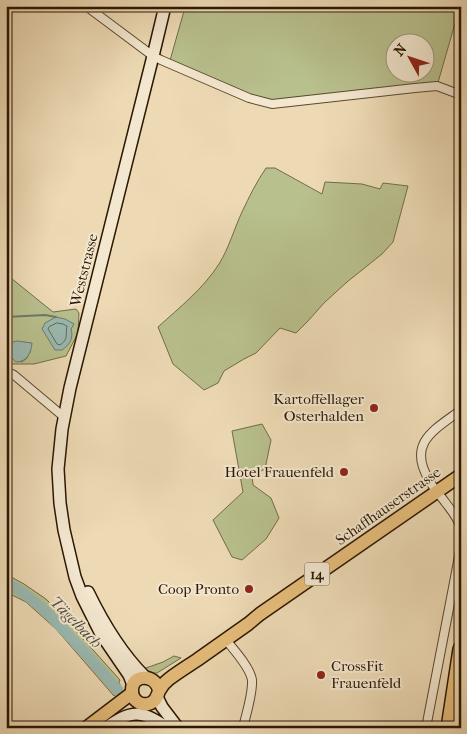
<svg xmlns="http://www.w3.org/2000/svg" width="467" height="734" viewBox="0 0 467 734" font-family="'IM FELL French Canon',serif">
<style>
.green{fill:#b8c08d;stroke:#716c48;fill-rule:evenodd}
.water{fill:#9abab2;stroke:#6d796c}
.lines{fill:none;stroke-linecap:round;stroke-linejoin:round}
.shore{stroke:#62685a;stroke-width:1}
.stream{stroke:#6d796c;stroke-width:2}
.river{stroke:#9abab2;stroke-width:11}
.street-casing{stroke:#5b482f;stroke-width:10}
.secondary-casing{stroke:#2a1702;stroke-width:14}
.primary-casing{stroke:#2a1702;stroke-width:15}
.highway-casing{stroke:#2a1702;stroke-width:18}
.street{stroke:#f3e7cf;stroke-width:8}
.secondary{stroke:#f3e7cf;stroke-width:11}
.primary{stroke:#e6bd7a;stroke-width:12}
.highway{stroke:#e6bd7a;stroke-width:15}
.poi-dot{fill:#8f2418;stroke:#f3e7cf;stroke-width:2}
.labels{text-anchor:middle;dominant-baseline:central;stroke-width:4;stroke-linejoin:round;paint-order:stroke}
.shield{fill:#f3e7cf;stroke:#665540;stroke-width:1}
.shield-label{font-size:14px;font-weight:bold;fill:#2a1702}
.street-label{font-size:15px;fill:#2a1702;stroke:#f3e7cf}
.poi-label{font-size:15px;fill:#2a1702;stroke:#f3e7cf;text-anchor:end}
.water-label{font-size:16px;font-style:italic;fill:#515040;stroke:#f3e7cf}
</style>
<rect width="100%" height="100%" fill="#eddab5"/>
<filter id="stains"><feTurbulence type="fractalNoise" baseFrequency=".004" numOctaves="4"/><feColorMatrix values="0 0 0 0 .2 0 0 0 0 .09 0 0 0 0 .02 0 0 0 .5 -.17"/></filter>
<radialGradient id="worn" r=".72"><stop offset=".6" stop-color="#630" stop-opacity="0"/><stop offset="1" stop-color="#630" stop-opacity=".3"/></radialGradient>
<!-- green -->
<path class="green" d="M187 6H460L437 86 272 104 169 64 184 11ZM394 42H424V72H394Z
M266 168H275L322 194 325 182 362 184 380 189 383 183 408 186 393 242 382 254 347 282 324 303 308 321 296 333 280 328 256 353 244 359 224 371 218 383 204 390 173 364 158 327C180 307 203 289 219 264 229 248 234 229 242 212 249 197 257 181 266 168Z
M6 274 53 312 76 309 79 313 78 333 66 356 34 364H6ZM31 350 27 358 22 362 11 357 12 351Z
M262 424 271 440 265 469 252 476 253 485 271 498 279 518 266 539 242 560 232 557 213 520 243 492 232 431Z
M6 574 24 584 46 599 60 613 120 680 119 682C122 688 119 692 114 696L56 629 26 602 6 592Z
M174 656 181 658 157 673H149L143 669 163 662Z
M132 719 137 720 141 725 148 722 152 728H115Z"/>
<!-- water -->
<path class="water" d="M56 317 65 319 74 324 71 329C74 339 69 345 62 350H55L42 329 45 323Z
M17 341 32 343C31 353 27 362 16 362L11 357 12 351 10 346 13 342Z"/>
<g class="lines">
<!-- shore -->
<path class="shore" d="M57 323 63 324 67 326C65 335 69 339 60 345L57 344 48 329 49 327Z"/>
<!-- stream -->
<path class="stream" d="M6 317 45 315 56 317"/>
<!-- river -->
<path class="river" d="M6 582C33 597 53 618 74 641 89 657 103 674 118 690
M141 720 147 728"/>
<defs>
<path id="street" d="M86 6 153 56 161 60 249 98 272 104 415 88 437 86 461 95
M6 371 14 375 64 417
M461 410C434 430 407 443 429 480 433 488 440 495 445 502 451 510 458 518 461 528
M226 640C234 650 250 667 252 680 253 694 246 714 243 728
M426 728 461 546"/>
<path id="secondary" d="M88 592C102 621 122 654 145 677
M133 685 129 675 101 634 82 596 75 577 64 530 60 503 58 469 62 429 70 388 153 56 165 6
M157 697 162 707 178 728
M106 728C131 710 141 709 167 728"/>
<path id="primary" d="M159 690C155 673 131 674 132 691 132 701 142 707 151 703 157 700 157 696 159 691 161 687 165 682 169 679 178 672 188 666 197 660 214 648 231 636 248 624L260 614 461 475
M86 728 132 693"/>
<path id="highway" d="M449 728 461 649"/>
</defs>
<!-- street casing -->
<use href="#street" class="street-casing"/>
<!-- secondary casing -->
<use href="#secondary" class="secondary-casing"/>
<!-- primary casing -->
<use href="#primary" class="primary-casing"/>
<!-- highway casing -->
<use href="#highway" class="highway-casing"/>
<!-- street -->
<use href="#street" class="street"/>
<!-- secondary -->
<use href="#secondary" class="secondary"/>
<!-- primary -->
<use href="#primary" class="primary"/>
<!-- highway -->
<use href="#highway" class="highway"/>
</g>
<!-- markers -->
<g class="poi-dot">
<circle cx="374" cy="408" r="5"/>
<circle cx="344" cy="472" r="5"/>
<circle cx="249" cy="589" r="5"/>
<circle cx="321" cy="675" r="5"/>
</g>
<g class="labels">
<!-- shield labels -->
<rect class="shield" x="304.5" y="562.5" width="25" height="23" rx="4"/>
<g class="shield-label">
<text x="317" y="574">14</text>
</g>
<!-- street labels -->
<g class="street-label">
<text transform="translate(84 270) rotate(-76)">Weststrasse</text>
<text transform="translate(388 506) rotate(-35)">Schaffhauserstrasse</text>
</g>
<!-- poi labels -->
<g class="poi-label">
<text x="364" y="399">Kartoffellager<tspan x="364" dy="17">Osterhalden</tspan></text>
<text x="334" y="472">Hotel Frauenfeld</text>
<text x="239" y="589">Coop Pronto</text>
<text x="331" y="666" text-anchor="start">CrossFit<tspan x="331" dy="17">Frauenfeld</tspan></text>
</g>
<!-- water labels -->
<g class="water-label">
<text transform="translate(76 622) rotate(45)">Tägelbach</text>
</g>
</g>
<!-- margin -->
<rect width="467" height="734" fill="none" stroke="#eddab5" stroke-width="25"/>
<rect x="8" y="8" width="452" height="719" fill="none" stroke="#2a1702" stroke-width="2.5"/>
<rect x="12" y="12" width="442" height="709" fill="none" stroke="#2a1702"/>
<!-- north arrow -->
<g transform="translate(410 58) rotate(310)"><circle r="24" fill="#f3e7cf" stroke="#a3947d"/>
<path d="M0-4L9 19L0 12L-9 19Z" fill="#8f2418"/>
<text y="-8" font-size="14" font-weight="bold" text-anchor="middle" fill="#2a1702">N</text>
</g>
<rect width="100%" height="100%" filter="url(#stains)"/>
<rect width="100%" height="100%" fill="url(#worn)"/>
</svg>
